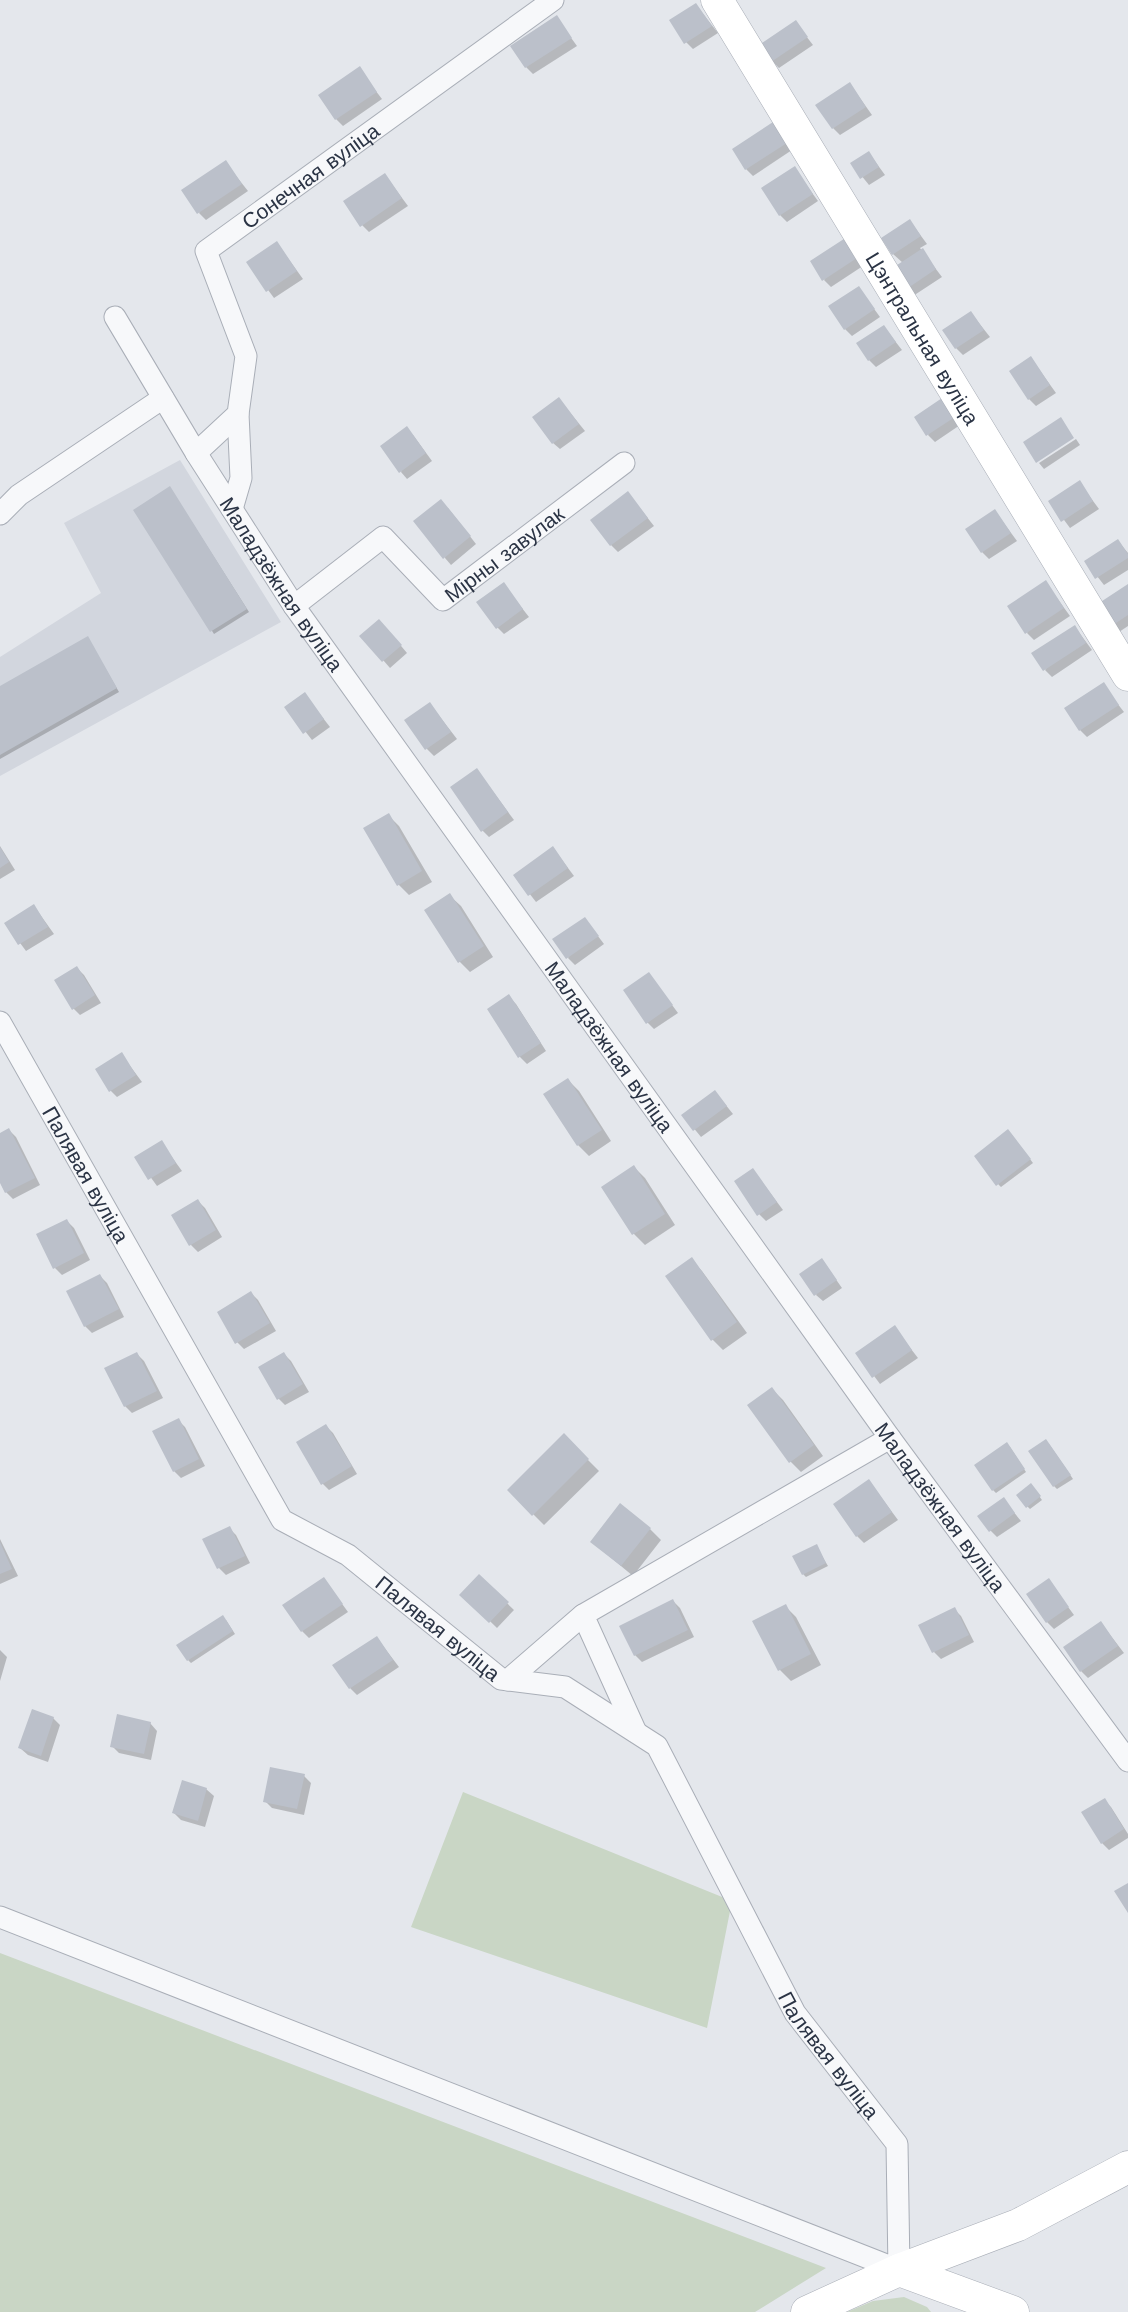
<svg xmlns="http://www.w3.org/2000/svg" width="1128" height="2312" viewBox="0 0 1128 2312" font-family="'Work Sans',sans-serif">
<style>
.built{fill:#d2d6de}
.green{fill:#c9d6c5}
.shadow{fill:#0003}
.building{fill:#bbc0ca}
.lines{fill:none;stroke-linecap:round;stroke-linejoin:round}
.street-casing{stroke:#a9aeb7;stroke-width:23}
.secondary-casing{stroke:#a9aeb7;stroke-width:33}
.street{stroke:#f7f8fa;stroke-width:21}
.secondary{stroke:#fff;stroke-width:32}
.labels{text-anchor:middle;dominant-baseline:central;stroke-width:7;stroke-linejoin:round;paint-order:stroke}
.street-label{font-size:21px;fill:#2b3445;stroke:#f4f6f9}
</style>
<rect width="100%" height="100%" fill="#e4e7ec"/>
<!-- built -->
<path class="built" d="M180 460 281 622 0 776V657L101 593 64 523Z"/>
<!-- green -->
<path class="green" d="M463 1792 732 1901 707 2028 411 1927Z
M0 1953 826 2268 755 2312H0Z
M904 2297 927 2307 931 2312H847L873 2301Z"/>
<!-- shadow -->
<path class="shadow" d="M696 5 718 33 693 49 686 42Z
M556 17 577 46 533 74 526 67Z
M796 23 813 45 779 68 772 61Z
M359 69 382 99 343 126 336 119Z
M850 84 872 115 840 135 833 128Z
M773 124 792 150 753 176 746 169Z
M869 153 885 175 869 185 852 164Z
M225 162 248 191 206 220 199 213Z
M794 168 818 201 787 222 780 215Z
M385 175 408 206 369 232 362 225Z
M910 221 927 244 920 248 942 277 913 296 906 289 903 263 893 254Z
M850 237 869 262 831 287 824 280Z
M277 243 303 279 274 298 248 263Z
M859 288 880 317 852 336 845 329Z
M971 313 990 337 963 355 956 348Z
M884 327 902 350 876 367 869 360Z
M1031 358 1056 393 1036 406 1029 399Z
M945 398 963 423 935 442 928 435Z
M559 399 585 431 560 449 553 443Z
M413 435 432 461 407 479 401 472Z
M1076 439 1080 445 1044 469 1039 463Z
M1079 482 1099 509 1070 528 1050 501Z
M172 491 249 612 214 634 135 510Z
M628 493 654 526 618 552 611 545Z
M448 508 476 544 451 565 445 558Z
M995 511 1017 541 989 559 982 552Z
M1118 541 1128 553V570L1104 585 1086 562Z
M1046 583 1070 616 1034 640 1027 633Z
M503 584 529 617 504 634 497 627Z
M1128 586V626L1119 632 1112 625Z
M1075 627 1092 650 1052 677 1045 670Z
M386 628 407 653 390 668 362 636Z
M90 642 119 692 0 759V688Z
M1103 685 1124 712 1087 737 1080 730Z
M305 695 330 727 312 740 287 708Z
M430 704 457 739 434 756 427 749Z
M477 770 514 820 489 837 482 830Z
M388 815 399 826 432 882 409 895 398 884Z
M0 846 15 870 0 879Z
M553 848 574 876 536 902 515 875Z
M450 896 461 906 493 957 470 972 459 961Z
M34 906 54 934 26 951 6 924Z
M585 919 604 944 575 965 568 958Z
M77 968 84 975 101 1003 80 1015 73 1008Z
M649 974 678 1013 654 1029 647 1022Z
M509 997 516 1004 546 1051 527 1064 520 1057Z
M122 1055 142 1082 117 1097 110 1090Z
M568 1080 579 1091 611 1141 589 1156 578 1145Z
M721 1099 733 1114 701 1137 683 1115Z
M9 1130 16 1137 40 1185 13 1199 6 1192 0 1180V1135Z
M1011 1134 1033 1163 1001 1187 998 1184Z
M161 1142 182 1171 157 1186 136 1157Z
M634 1167 645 1178 675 1225 645 1245 634 1234 603 1187Z
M753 1170 783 1210 766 1221 759 1214Z
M198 1201 205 1208 222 1237 198 1252 191 1245Z
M67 1221 74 1228 90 1260 62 1275 55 1268Z
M692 1260 702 1271 747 1333 723 1350 712 1339Z
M828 1268 842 1288 823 1301 816 1295Z
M100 1276 107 1283 124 1317 92 1333 85 1326Z
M251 1293 258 1300 276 1331 244 1349 237 1342Z
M894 1327 918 1358 880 1384 857 1353Z
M137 1354 144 1361 163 1398 132 1413 125 1406Z
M284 1354 291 1361 309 1392 285 1405 278 1398Z
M772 1389 783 1400 823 1456 801 1472 790 1461Z
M178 1420 185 1427 205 1466 181 1478 174 1471Z
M326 1426 333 1433 357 1474 329 1490 322 1483Z
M564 1436 599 1471 544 1525 509 1490Z
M1049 1444 1073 1479 1057 1489 1054 1486Z
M1010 1447 1026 1472 996 1493 993 1490Z
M869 1481 898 1520 864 1543 857 1536Z
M1034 1489 1042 1500 1030 1509 1027 1506Z
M1003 1499 1021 1521 997 1537 990 1530Z
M229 1528 236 1535 250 1563 226 1575 219 1568 205 1540Z
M650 1529 661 1540 633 1576 592 1542Z
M0 1539 18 1576 0 1584Z
M816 1546 828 1566 806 1577 803 1574Z
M479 1576 514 1610 497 1628 462 1594Z
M324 1579 348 1612 309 1638 302 1631Z
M1049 1581 1074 1615 1054 1629 1047 1622Z
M673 1601 680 1608 694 1637 642 1662 635 1655 621 1627Z
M785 1606 796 1617 821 1665 791 1681 780 1670 754 1622Z
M954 1609 961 1616 974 1642 941 1659 934 1652Z
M226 1620 235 1634 191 1663 188 1660Z
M1101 1623 1124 1653 1088 1678 1081 1671Z
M377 1638 399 1667 357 1695 350 1688Z
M0 1650 7 1657 0 1681Z
M53 1718 60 1725 48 1762 28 1755 20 1748Z
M150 1723 157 1731 151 1760 119 1753 112 1746Z
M304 1776 311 1783 304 1815 272 1808 265 1801Z
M206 1789 214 1796 205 1827 181 1820 174 1813Z
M1104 1800 1111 1807 1128 1834V1838L1109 1850 1102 1843Z"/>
<!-- building -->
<path class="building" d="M696 3 712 26 684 44 669 20Z
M557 15 572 38 525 68 510 46Z
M796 20 808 37 771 62 759 45Z
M360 66 377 92 335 120 318 95Z
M850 82 866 107 832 129 815 105Z
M773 122 787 143 745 170 732 149Z
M869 151 879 167 860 179 850 163Z
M226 160 242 184 197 214 181 190Z
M795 166 813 194 779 216 761 188Z
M385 173 402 198 360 227 343 201Z
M910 219 921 236 892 255 881 238Z
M850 235 863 254 822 281 810 261Z
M277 241 297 271 266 292 246 262Z
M923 248 936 269 905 290 891 269Z
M859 286 875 309 844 330 828 306Z
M971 311 984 330 955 349 942 330Z
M884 325 896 342 868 361 856 343Z
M1031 356 1050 385 1028 400 1009 371Z
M945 396 958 415 926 436 914 417Z
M559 397 579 424 552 444 532 417Z
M1061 417 1074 438 1036 463 1023 442Z
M407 426 426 453 399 473 380 446Z
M1080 480 1093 501 1061 522 1048 501Z
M170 486 247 609 210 632 133 510Z
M628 491 648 518 610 546 590 520Z
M441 499 471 536 443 559 413 521Z
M995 509 1011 533 981 553 965 529Z
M1118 539 1128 554V558L1095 579 1084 561Z
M1046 580 1064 608 1025 634 1007 606Z
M504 582 523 609 496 629 476 602Z
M1128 584V615L1110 627 1096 605Z
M379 619 402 645 382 662 359 636Z
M1075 625 1086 643 1043 671 1031 653Z
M88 636 117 688 0 755V686Z
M1104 682 1119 705 1079 731 1064 708Z
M305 692 324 719 303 734 284 707Z
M430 702 451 732 425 750 404 720Z
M477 768 508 812 481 832 450 787Z
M389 813 422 871 397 886 363 828Z
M553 846 568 868 528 896 513 875Z
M0 847 9 862 0 868Z
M450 893 484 946 458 963 424 910Z
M34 904 48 927 18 945 4 923Z
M585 917 599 936 566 959 552 939Z
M77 966 95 995 72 1010 54 980Z
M649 972 673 1005 646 1024 623 990Z
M509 994 541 1043 518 1058 487 1009Z
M122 1052 136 1075 109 1092 95 1069Z
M568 1078 602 1130 577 1146 543 1094Z
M715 1090 727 1106 693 1131 681 1115Z
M9 1128 35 1178 5 1193 0 1183V1133Z
M1008 1129 1031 1159 996 1186 974 1156Z
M162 1140 176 1163 148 1180 134 1157Z
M634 1165 665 1214 632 1235 601 1187Z
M753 1168 777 1202 757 1216 734 1181Z
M198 1199 216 1230 189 1246 171 1215Z
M67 1219 84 1253 53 1269 36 1234Z
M692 1257 737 1322 711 1341 665 1276Z
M822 1258 837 1280 814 1296 799 1274Z
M100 1274 119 1309 84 1327 66 1291Z
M251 1291 270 1323 235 1344 217 1312Z
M895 1325 912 1350 872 1378 855 1353Z
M137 1352 157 1391 124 1407 104 1368Z
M284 1352 303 1384 277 1400 258 1367Z
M772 1387 814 1445 789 1463 747 1405Z
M179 1418 199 1459 173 1472 152 1431Z
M326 1424 352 1466 321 1485 296 1442Z
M564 1433 589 1459 532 1516 507 1490Z
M1046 1439 1071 1475 1053 1487 1028 1451Z
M1007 1442 1025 1469 992 1491 974 1465Z
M869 1479 892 1512 856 1537 833 1504Z
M1031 1483 1041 1496 1026 1508 1016 1495Z
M1004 1497 1015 1513 989 1532 977 1516Z
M620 1503 651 1528 621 1566 590 1542Z
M230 1526 245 1556 217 1569 202 1539Z
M0 1542 12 1569 0 1574Z
M817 1544 826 1563 802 1575 792 1556Z
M479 1574 509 1602 489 1623 459 1595Z
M324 1577 343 1604 301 1632 282 1605Z
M1049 1578 1069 1607 1046 1623 1026 1594Z
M673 1599 688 1630 634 1656 619 1626Z
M786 1604 811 1654 778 1671 752 1621Z
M955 1607 969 1635 932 1653 918 1625Z
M223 1615 233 1631 187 1661 176 1645Z
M1101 1621 1118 1646 1080 1672 1063 1647Z
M377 1636 393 1660 349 1689 332 1665Z
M32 1709 54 1717 41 1756 18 1748Z
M117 1714 151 1722 144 1754 110 1747Z
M270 1767 305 1774 297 1809 263 1802Z
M182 1780 207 1788 198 1821 172 1813Z
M1105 1798 1124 1829 1101 1844 1081 1812Z
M1128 1883V1913L1114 1891Z"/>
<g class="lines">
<defs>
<g id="street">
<path id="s1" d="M115 317 196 453 294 606 890 1438 1128 1761"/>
<path id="s2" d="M196 453 238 414 246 356 206 251 553 0"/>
<path d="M232 509 241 478 238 414"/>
<path d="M0 514 19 495 163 398"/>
<path id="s3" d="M294 606 383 537 443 600 624 463"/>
<path id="s4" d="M0 1022 282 1520 348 1555 501 1679 565 1687 657 1746 795 2013 897 2144 899 2270 0 1917"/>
<path d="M508 1680 583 1615"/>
<path d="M636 1732 583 1615 890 1438"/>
</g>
<g id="secondary">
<path id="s5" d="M717 0 1128 675"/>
<path d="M899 2270 1013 2312"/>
<path d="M807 2312 899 2270 1018 2225 1128 2167"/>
</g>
</defs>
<!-- street casing -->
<use href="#street" class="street-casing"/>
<!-- secondary casing -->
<use href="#secondary" class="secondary-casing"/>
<!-- street -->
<use href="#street" class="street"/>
<!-- secondary -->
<use href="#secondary" class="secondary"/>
</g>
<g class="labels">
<!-- street labels -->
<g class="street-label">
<text stroke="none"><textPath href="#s2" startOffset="357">Сонечная вуліца</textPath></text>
<text stroke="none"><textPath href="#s5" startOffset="396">Цэнтральная вуліца</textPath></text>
<text stroke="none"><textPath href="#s3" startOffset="276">Мірны завулак</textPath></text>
<text stroke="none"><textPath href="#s1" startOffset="315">Маладзёжная вуліца</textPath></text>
<text stroke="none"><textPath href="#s1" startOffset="882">Маладзёжная вуліца</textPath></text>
<text stroke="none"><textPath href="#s4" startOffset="175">Палявая вуліца</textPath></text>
<text stroke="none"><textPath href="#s1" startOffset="1449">Маладзёжная вуліца</textPath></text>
<text stroke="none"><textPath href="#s4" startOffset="763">Палявая вуліца</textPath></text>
<text stroke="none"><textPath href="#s4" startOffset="1372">Палявая вуліца</textPath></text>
</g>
</g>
</svg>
